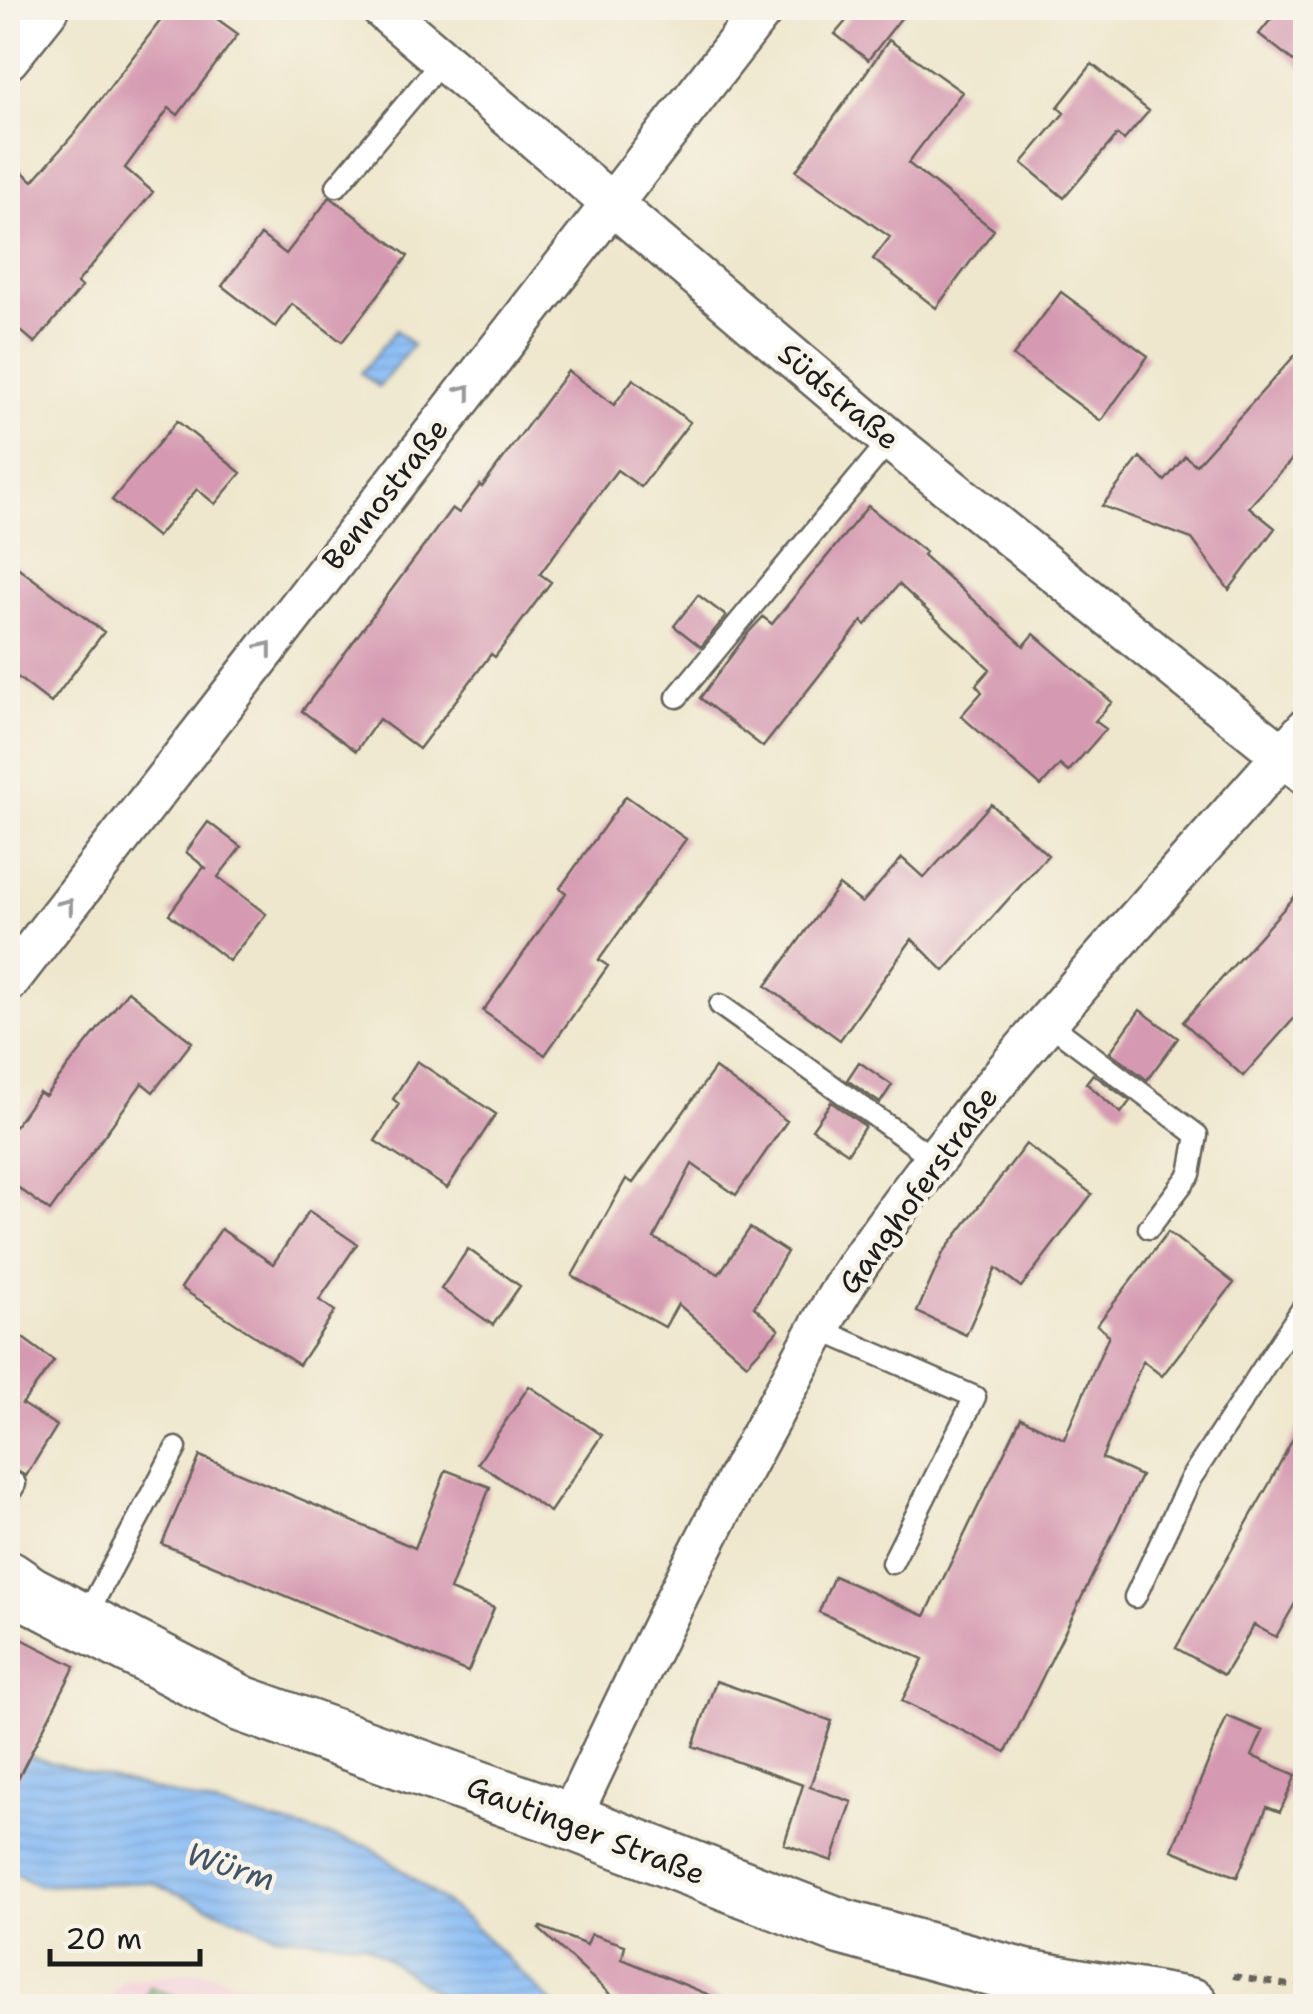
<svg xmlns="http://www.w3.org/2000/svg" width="1313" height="2014" viewBox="0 0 1313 2014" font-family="'Shantell Sans',sans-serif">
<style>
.built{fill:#f4cfdc}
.pitch{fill:#8cd08a;stroke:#547653;stroke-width:2.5}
.water{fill:url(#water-rules);stroke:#526c88;stroke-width:2.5}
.building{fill:#d59ab1}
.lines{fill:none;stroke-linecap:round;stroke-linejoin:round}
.lane-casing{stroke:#66635a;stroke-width:25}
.street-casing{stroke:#66635a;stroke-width:45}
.secondary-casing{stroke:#66635a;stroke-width:60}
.path{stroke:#66635a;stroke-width:6;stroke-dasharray:8 8;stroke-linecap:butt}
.lane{stroke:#fff;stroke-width:20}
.street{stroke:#fff;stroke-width:40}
.secondary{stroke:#fff;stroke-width:55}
.oneway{stroke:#999}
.labels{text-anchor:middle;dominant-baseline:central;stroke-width:9;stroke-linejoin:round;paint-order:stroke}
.street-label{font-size:30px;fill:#1c1c1c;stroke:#f7f3e8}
.water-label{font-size:32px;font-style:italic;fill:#415468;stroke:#f7f3e8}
</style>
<defs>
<pattern id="water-rules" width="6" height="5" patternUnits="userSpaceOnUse" patternTransform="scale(2.5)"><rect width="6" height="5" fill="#87bbf5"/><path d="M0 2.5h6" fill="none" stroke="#74a0d1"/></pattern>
</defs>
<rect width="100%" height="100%" fill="#f7f3e8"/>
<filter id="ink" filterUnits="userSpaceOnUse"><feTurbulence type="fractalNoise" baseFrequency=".01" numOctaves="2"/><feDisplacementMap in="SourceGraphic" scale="20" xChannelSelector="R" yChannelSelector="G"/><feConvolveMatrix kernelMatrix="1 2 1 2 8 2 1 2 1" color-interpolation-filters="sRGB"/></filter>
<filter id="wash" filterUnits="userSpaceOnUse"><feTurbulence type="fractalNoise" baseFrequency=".0048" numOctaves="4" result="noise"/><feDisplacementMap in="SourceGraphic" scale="40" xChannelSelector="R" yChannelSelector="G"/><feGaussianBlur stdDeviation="2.25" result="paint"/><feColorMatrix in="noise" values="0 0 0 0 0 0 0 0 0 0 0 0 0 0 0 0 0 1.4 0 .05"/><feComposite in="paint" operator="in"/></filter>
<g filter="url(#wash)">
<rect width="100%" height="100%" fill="#efe7cd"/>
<!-- built -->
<path class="built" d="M203 1971 311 2006H103L123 1980Z"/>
<!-- pitch -->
<path class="pitch" d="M150 1987 198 2006H143Z"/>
<!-- water -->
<path class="water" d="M396 330 413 345 379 387 361 373Z
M8 1751 371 1847 467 1919 555 2006H455L364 1943 276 1935 150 1882 38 1886 8 1869Z"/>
<g id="blocks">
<!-- building -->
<path class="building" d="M170 8H202L238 34 178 115 169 108 125 168 153 192 77 283 82 287 35 343 8 320V160L33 181 78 129Z
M857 8H909L868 60 835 34Z
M1280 8H1306V71L1259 34Z
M889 40 962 92 908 163 994 230 936 308 873 259 890 237 796 171Z
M1092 64 1149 111 1124 140 1117 135 1064 198 1022 163 1064 113 1058 107Z
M330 197 408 256 342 342 292 304 275 327 222 286 261 235 286 254Z
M1061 292 1148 356 1101 421 1013 356Z
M1306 343V444L1249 507 1275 528 1229 590 1192 539 1102 506 1140 457 1165 481 1185 456 1196 465Z
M568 371 614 405 633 379 690 422 641 487 617 470 540 574 551 582 495 657 491 654 419 749 379 719 356 751 302 711 452 508 459 513 480 485 482 487Z
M177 421 241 473 215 504 197 489 157 537 112 500Z
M868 506 925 552 923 555 1024 646 1034 634 1112 702 1095 721 1106 729 1068 772 1060 765 1041 786 961 716 982 692 976 685 990 669 899 584 866 625 862 621 763 747 700 698 748 633 763 617 772 624Z
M8 560 104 632 51 703 8 670Z
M698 595 726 616 701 647 674 626Z
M626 796 686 839 599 960 608 966 545 1055 483 1011 566 893 560 888Z
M991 804 1048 855 944 971 912 939 840 1040 766 986 839 885 862 903 902 858 924 878Z
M208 822 241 847 218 877 266 914 229 961 169 914 204 867 207 869 186 852Z
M1306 884V1005L1243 1076 1183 1022Z
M128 991 192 1042 153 1092 142 1083 50 1211 8 1180V1136L39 1092 45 1096Z
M1140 1010 1178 1038 1147 1080 1110 1052Z
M417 1061 496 1114 447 1188 375 1141 399 1104 393 1099Z
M859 1062 892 1085 880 1103 847 1080Z
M715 1068 787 1121 736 1195 692 1164 654 1238 719 1274 750 1228 787 1252 754 1307 779 1329 747 1364 678 1304 665 1327 572 1276 626 1179 633 1183Z
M1093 1074 1130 1101 1121 1113 1086 1083Z
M831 1102 865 1126 848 1153 812 1129Z
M1026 1144 1092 1194 1021 1287 996 1268 966 1335 917 1312 943 1253Z
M309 1211 357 1244 319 1300 335 1311 299 1365 181 1288 221 1229 273 1264Z
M1168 1232 1234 1283 1162 1376 1143 1361 1102 1458 1141 1476 1006 1752 902 1701 923 1659 819 1612 834 1576 925 1616 1021 1418 1064 1439 1109 1335 1097 1325Z
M468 1249 520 1286 493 1325 441 1289Z
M8 1327 54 1361 22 1404 57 1426 26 1476 8 1466Z
M529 1386 602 1435 550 1512 478 1463Z
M1306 1414V1584L1276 1637 1254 1625 1224 1675 1176 1648 1269 1484Z
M200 1456 415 1548 446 1470 490 1487 450 1590 494 1608 468 1672 162 1544Z
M8 1632 75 1666 8 1798Z
M716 1681 832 1721 810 1787 852 1802 832 1861 784 1844 803 1785 693 1746Z
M1227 1716 1263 1731 1252 1756 1296 1775 1280 1812 1267 1807 1237 1877 1172 1850Z
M541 1927 587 1945 591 1934 625 1945 622 1959 736 2006H623L539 1929Z"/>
</g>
</g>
<g filter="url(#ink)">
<use href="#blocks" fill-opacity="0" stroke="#66635a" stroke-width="2.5"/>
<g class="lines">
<defs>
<path id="lane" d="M337 186 443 60
M677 697 890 440
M720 1005 937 1161
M1046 1021 1197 1135 1190 1174 1149 1228
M819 1329 975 1397 892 1563
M8 1479 15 1484 8 1496
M1135 1597 1191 1478 1306 1303
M84 1620 176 1448"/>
<path id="street" d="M381 8 890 440 1306 774
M8 59 49 8
M8 982 764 8
M569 1821C633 1684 699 1547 772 1415 802 1360 831 1302 867 1251 998 1065 1156 901 1306 729"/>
<path id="secondary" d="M8 1579 30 1594 242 1704 569 1821 842 1927 1023 1977 1191 2006"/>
</defs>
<!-- lane casing -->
<use href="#lane" class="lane-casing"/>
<!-- street casing -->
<use href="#street" class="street-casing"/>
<!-- secondary casing -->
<use href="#secondary" class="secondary-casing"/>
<!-- path -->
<path class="path" d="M1233 1976 1306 1988"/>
<!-- lane -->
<use href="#lane" class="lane"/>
<!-- street -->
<use href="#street" class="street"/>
<!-- secondary -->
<use href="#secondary" class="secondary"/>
</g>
<!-- one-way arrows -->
<defs><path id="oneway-chevron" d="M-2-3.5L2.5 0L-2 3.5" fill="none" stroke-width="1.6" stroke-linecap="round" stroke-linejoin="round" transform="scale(2.5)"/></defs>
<g class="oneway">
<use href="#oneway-chevron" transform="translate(465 391) rotate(-52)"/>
<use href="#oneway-chevron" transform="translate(266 648) rotate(-52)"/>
<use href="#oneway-chevron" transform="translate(67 905) rotate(-52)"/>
</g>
</g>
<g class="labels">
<!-- street labels -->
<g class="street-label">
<text transform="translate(839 396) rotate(40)">Südstraße</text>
<text transform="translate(385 494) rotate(-52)">Bennostraße</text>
<text transform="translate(918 1190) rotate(-54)">Ganghoferstraße</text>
<text transform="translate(586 1830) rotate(21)">Gautinger Straße</text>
</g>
<!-- water labels -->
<g class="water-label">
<text transform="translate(231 1866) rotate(18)">Würm</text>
</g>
</g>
<!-- margin -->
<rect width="1313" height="2014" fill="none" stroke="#f7f3e8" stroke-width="40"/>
<!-- scale -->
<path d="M50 1949v15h150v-15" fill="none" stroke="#1c1c1c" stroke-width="5"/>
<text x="65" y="1949" font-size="30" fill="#1c1c1c" stroke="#f7f3e8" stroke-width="8" paint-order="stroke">20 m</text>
</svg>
